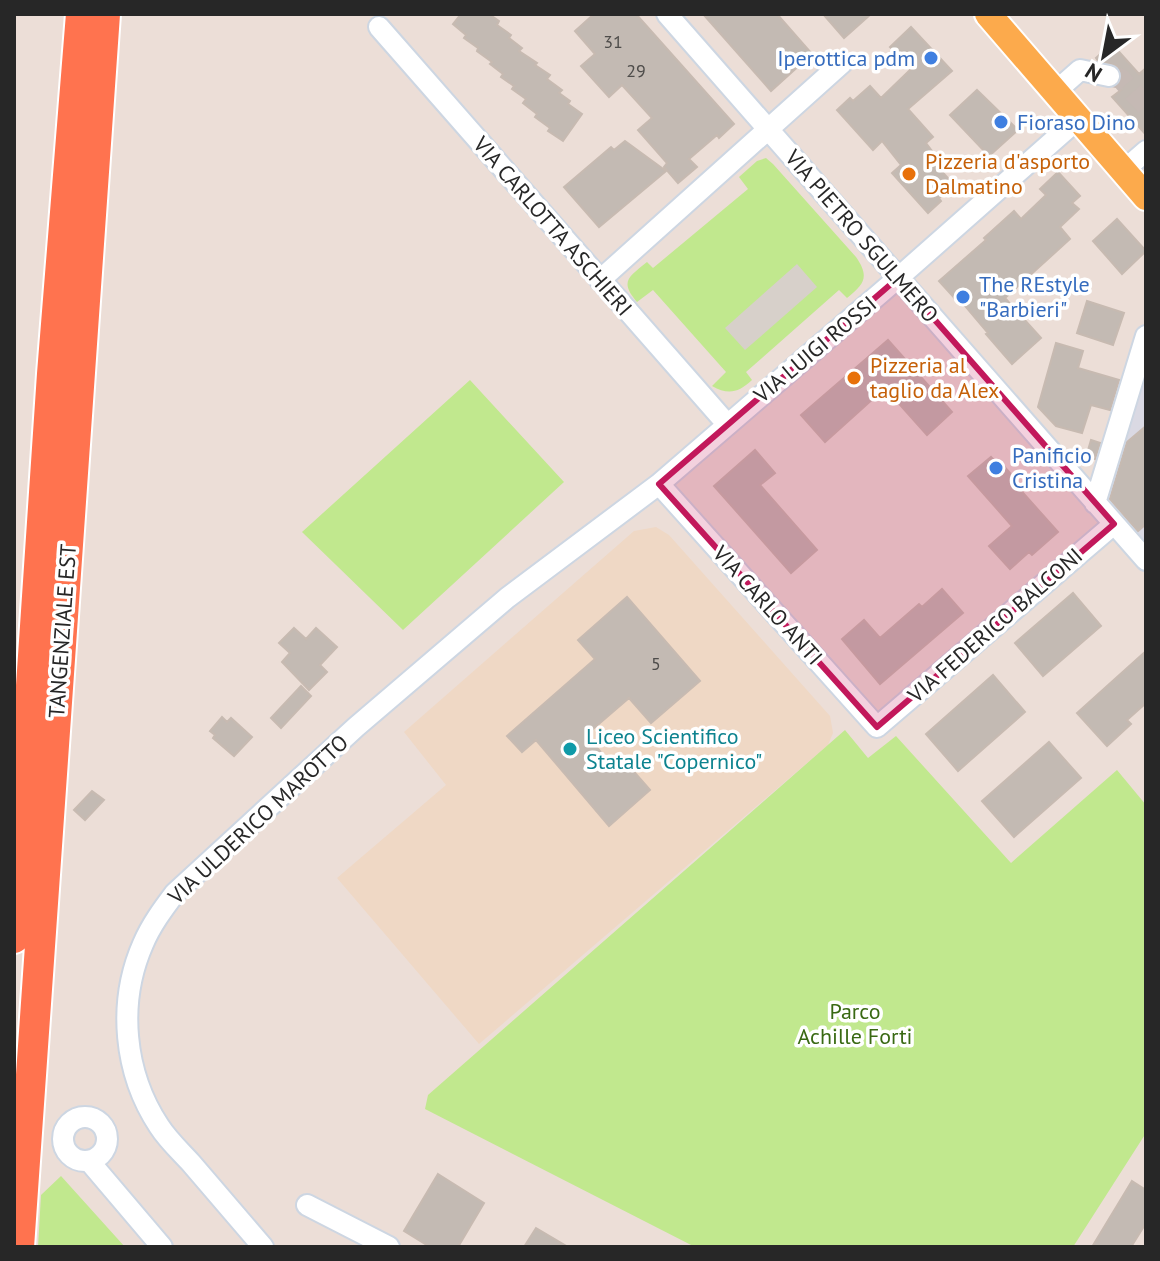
<svg xmlns="http://www.w3.org/2000/svg" width="1160" height="1261" viewBox="0 0 1160 1261" font-family="'PT Sans',sans-serif">
<style>
.industrial{fill:#dad9e3}
.education{fill:#efd8c5}
.green{fill:#c1e88e}
.plaza{fill:#d7d0ca}
.building{fill:#c3bab3;stroke:#c7bab1;stroke-width:2}
.lines{fill:none;stroke-linecap:round;stroke-linejoin:round}
.minor-tunnel{stroke:#c5b9b4;stroke-width:20;stroke-dasharray:20 10;stroke-linecap:butt}
.minor-casing{stroke:#cdd6e2;stroke-width:24}
.major-casing{stroke:#fff;stroke-width:30}
.highway-casing{stroke:#fff;stroke-width:34}
.minor{stroke:#fff;stroke-width:20}
.major{stroke:#fcaa4c;stroke-width:26}
.highway{stroke:#ff734f;stroke-width:30}
.marked{fill:#c2185b;fill-opacity:0.2;stroke:#c2185b;stroke-width:6;stroke-linejoin:round}
.shop-dot{fill:#3f7fe0;stroke:#fff;stroke-width:3}
.food-dot{fill:#e8710a;stroke:#fff;stroke-width:3}
.culture-dot{fill:#0f9aa8;stroke:#fff;stroke-width:3}
.labels{text-anchor:middle;dominant-baseline:central;stroke-width:7;stroke-linejoin:round;paint-order:stroke}
.number-label{font-size:18px;fill:#4e4c4a}
.shop-label{font-size:22px;fill:#366cbe;stroke:#fff;text-anchor:start}
.food-label{font-size:22px;fill:#c56008;stroke:#fff;text-anchor:start}
.street-label{font-size:22px;fill:#272727;stroke:#fff}
.culture-label{font-size:22px;fill:#0d838f;stroke:#fff;text-anchor:start}
.park-label{font-size:22px;fill:#396913;stroke:#fff}
</style>
<rect width="100%" height="100%" fill="#ecded7"/>
<!-- industrial -->
<path class="industrial" d="M1146 340V546L1096 486Z"/>
<!-- education -->
<path class="education" d="M656 527 669 535 830 716 833 733 828 745 479 1044 337 878 446 785 404 732 634 531Z"/>
<!-- green -->
<path class="green" d="M766 158 773 164 856 257C870 277 864 284 847 298L839 290 746 372 752 380C738 393 728 395 712 386L726 372 653 290 637 302C619 281 629 277 647 262L653 268 748 189 739 177 757 161Z
M470 380 564 482 403 630 302 532Z
M845 730 868 758 896 736 1011 863 1117 770 1146 805V1133L1073 1247H695L425 1109 428 1095Z
M61 1176 125 1247H38L41 1195Z"/>
<!-- plaza -->
<path class="plaza" d="M797 264 817 287 745 350 725 328Z"/>
<!-- building -->
<path class="building" d="M461 14H489L499 21 497 25 511 35 509 38 522 48 519 51 537 63 535 65 550 75 547 79 562 90 559 93 570 101 568 104 582 114 563 141 548 131 550 128 535 117 537 114 523 103 526 99 512 89 514 86 501 77 503 74 490 64 492 62 477 51 478 48 464 38 466 35 453 24Z
M594 14H636L734 124 719 138 717 135 689 159 697 167 678 183 664 167 667 163 638 130 652 118 622 85 609 97 581 66 595 54 575 31Z
M703 14H777L812 54 771 91Z
M823 14H871L844 38Z
M911 27 952 71 908 109 933 137 926 143 932 151 929 153 930 156 929 157 954 185 939 198 941 201 928 213 892 173 901 165 882 141 873 150 837 110 850 98 853 101 870 86 881 98 911 69 890 47Z
M1112 44 1139 74 1146 68V135L1112 97 1121 90 1117 86 1121 79V71L1117 66 1098 61 1096 58Z
M977 90 1018 130 989 156 950 115Z
M625 141 666 171 599 227 564 187 611 147 614 150Z
M1058 172 1080 196 1072 203 1079 209 1060 227 1070 239 1005 298 1041 338 1012 364 986 334 988 333 961 301 959 303 939 281 986 240 984 238 1014 211 1021 219 1046 195 1040 189Z
M1117 219 1146 251 1122 274 1093 241Z
M1087 301 1124 313 1113 345 1077 333Z
M888 340 952 412 927 435 885 388 825 442 801 415Z
M1056 343 1083 351 1078 368 1119 380 1110 410 1091 405 1082 433 1056 426 1038 407Z
M1146 426V524L1138 531 1110 499 1127 442Z
M1091 440 1100 443 1095 459 1086 457Z
M755 450 775 473 760 485 817 550 791 573 714 486Z
M991 457 999 466 1001 463 1018 482 1016 485 1058 532 1032 555 1029 552 1010 569 989 546 1012 526 968 476Z
M942 589 963 613 880 684 842 639 864 620 880 638 919 604 922 607Z
M1073 593 1101 626 1043 676 1015 643Z
M627 597 700 681 651 723 629 698 586 735 613 766 622 758 650 790 609 826 536 740 522 752 507 736 595 659 578 640Z
M294 628 306 639 316 628 337 647 320 665 327 672 309 690 282 662 290 653 279 643Z
M1146 651V703L1127 720 1131 724 1107 746 1077 713Z
M993 675 1025 712 958 771 926 734Z
M301 686 311 696 281 728 271 718Z
M222 717 227 722 231 718 252 737 234 756 213 738 215 735 210 731Z
M1049 742 1081 778 1014 837 982 801Z
M92 791 104 800 85 820 74 810Z
M438 1174 484 1203 458 1247H430L404 1231Z
M1132 1181 1146 1190V1223L1131 1247H1092Z
M536 1228 568 1247H524Z"/>
<g class="lines">
<!-- minor-tunnel -->
<path class="minor-tunnel" d="M1109 76 1121 79 1146 106"/>
<defs>
<path id="minor" d="M667 14 1146 560
M379 27 727 424
M1055 92 1080 70 1109 76
M1123 171 1146 151
M600 280 842 63
M659 484 877 727 1114 524
M1095 503 1146 336
M63 1139a22 22 0 1 1 44 0a22 22 0 1 1-44 0Z
M89 1161 162 1247
M307 1205 389 1247
M263 1247C239 1219 215 1191 191 1163 180 1151 168 1140 159 1126 124 1073 117 1003 143 944 151 925 163 909 175 893L356 727 507 598 659 484 898 278 1078 119"/>
<path id="major" d="M988 14 1146 197"/>
<path id="highway" d="M14 938 52 374 81 14
M19 1247 105 14"/>
</defs>
<!-- minor casing -->
<use href="#minor" class="minor-casing"/>
<!-- major casing -->
<use href="#major" class="major-casing"/>
<!-- highway casing -->
<use href="#highway" class="highway-casing"/>
<!-- minor -->
<use href="#minor" class="minor"/>
<!-- major -->
<use href="#major" class="major"/>
<!-- highway -->
<use href="#highway" class="highway"/>
</g>
<!-- marked area -->
<path class="marked" d="M898 278 1114 524 877 727 659 484Z"/>
<!-- markers -->
<g class="shop-dot">
<circle cx="931" cy="58" r="8"/>
<circle cx="1001" cy="122" r="8"/>
<circle cx="963" cy="297" r="8"/>
<circle cx="996" cy="468" r="8"/>
</g>
<g class="food-dot">
<circle cx="909" cy="174" r="8"/>
<circle cx="854" cy="378" r="8"/>
</g>
<circle class="culture-dot" cx="570" cy="749" r="8"/>
<g class="labels">
<!-- number labels -->
<g class="number-label">
<text x="613" y="41">31</text>
<text x="636" y="70">29</text>
<text x="656" y="663">5</text>
</g>
<!-- shop labels -->
<g class="shop-label">
<text x="915" y="58" text-anchor="end">Iperottica pdm</text>
<text x="1017" y="122">Fioraso Dino</text>
<text x="979" y="284">The REstyle<tspan x="979" dy="25">"Barbieri"</tspan></text>
<text x="1012" y="455">Panificio<tspan x="1012" dy="25">Cristina</tspan></text>
</g>
<!-- food labels -->
<g class="food-label">
<text x="925" y="161">Pizzeria d'asporto<tspan x="925" dy="25">Dalmatino</tspan></text>
<text x="870" y="365">Pizzeria al<tspan x="870" dy="25">taglio da Alex</tspan></text>
</g>
<!-- street labels -->
<g class="street-label">
<text transform="translate(553 226) rotate(49)">VIA CARLOTTA ASCHIERI</text>
<text transform="translate(862 236) rotate(49)">VIA PIETRO SGULMERO</text>
<text transform="translate(815 349) rotate(-40)">VIA LUIGI ROSSI</text>
<text transform="translate(768 605) rotate(48)">VIA CARLO ANTI</text>
<text transform="translate(995 625) rotate(-41)">VIA FEDERICO BALCONI</text>
<text transform="translate(62 631) rotate(-86)">TANGENZIALE EST</text>
<text transform="translate(258 819) rotate(-43)">VIA ULDERICO MAROTTO</text>
</g>
<!-- culture labels -->
<g class="culture-label">
<text x="586" y="736">Liceo Scientifico<tspan x="586" dy="25">Statale "Copernico"</tspan></text>
</g>
<!-- park labels -->
<g class="park-label">
<text x="855" y="1011">Parco<tspan x="855" dy="25">Achille Forti</tspan></text>
</g>
</g>
<!-- border -->
<rect width="1160" height="1261" fill="none" stroke="#272727" stroke-width="32"/>
<!-- north arrow -->
<g transform="translate(1104 56) rotate(212)" stroke="#ffffff" stroke-width="6" paint-order="stroke">
<path d="M0-6L14 30L0 20L-14 30Z" fill="#272727"/>
<text y="-12" font-size="22" font-weight="bold" text-anchor="middle" fill="#272727">N</text>
</g>
</svg>
